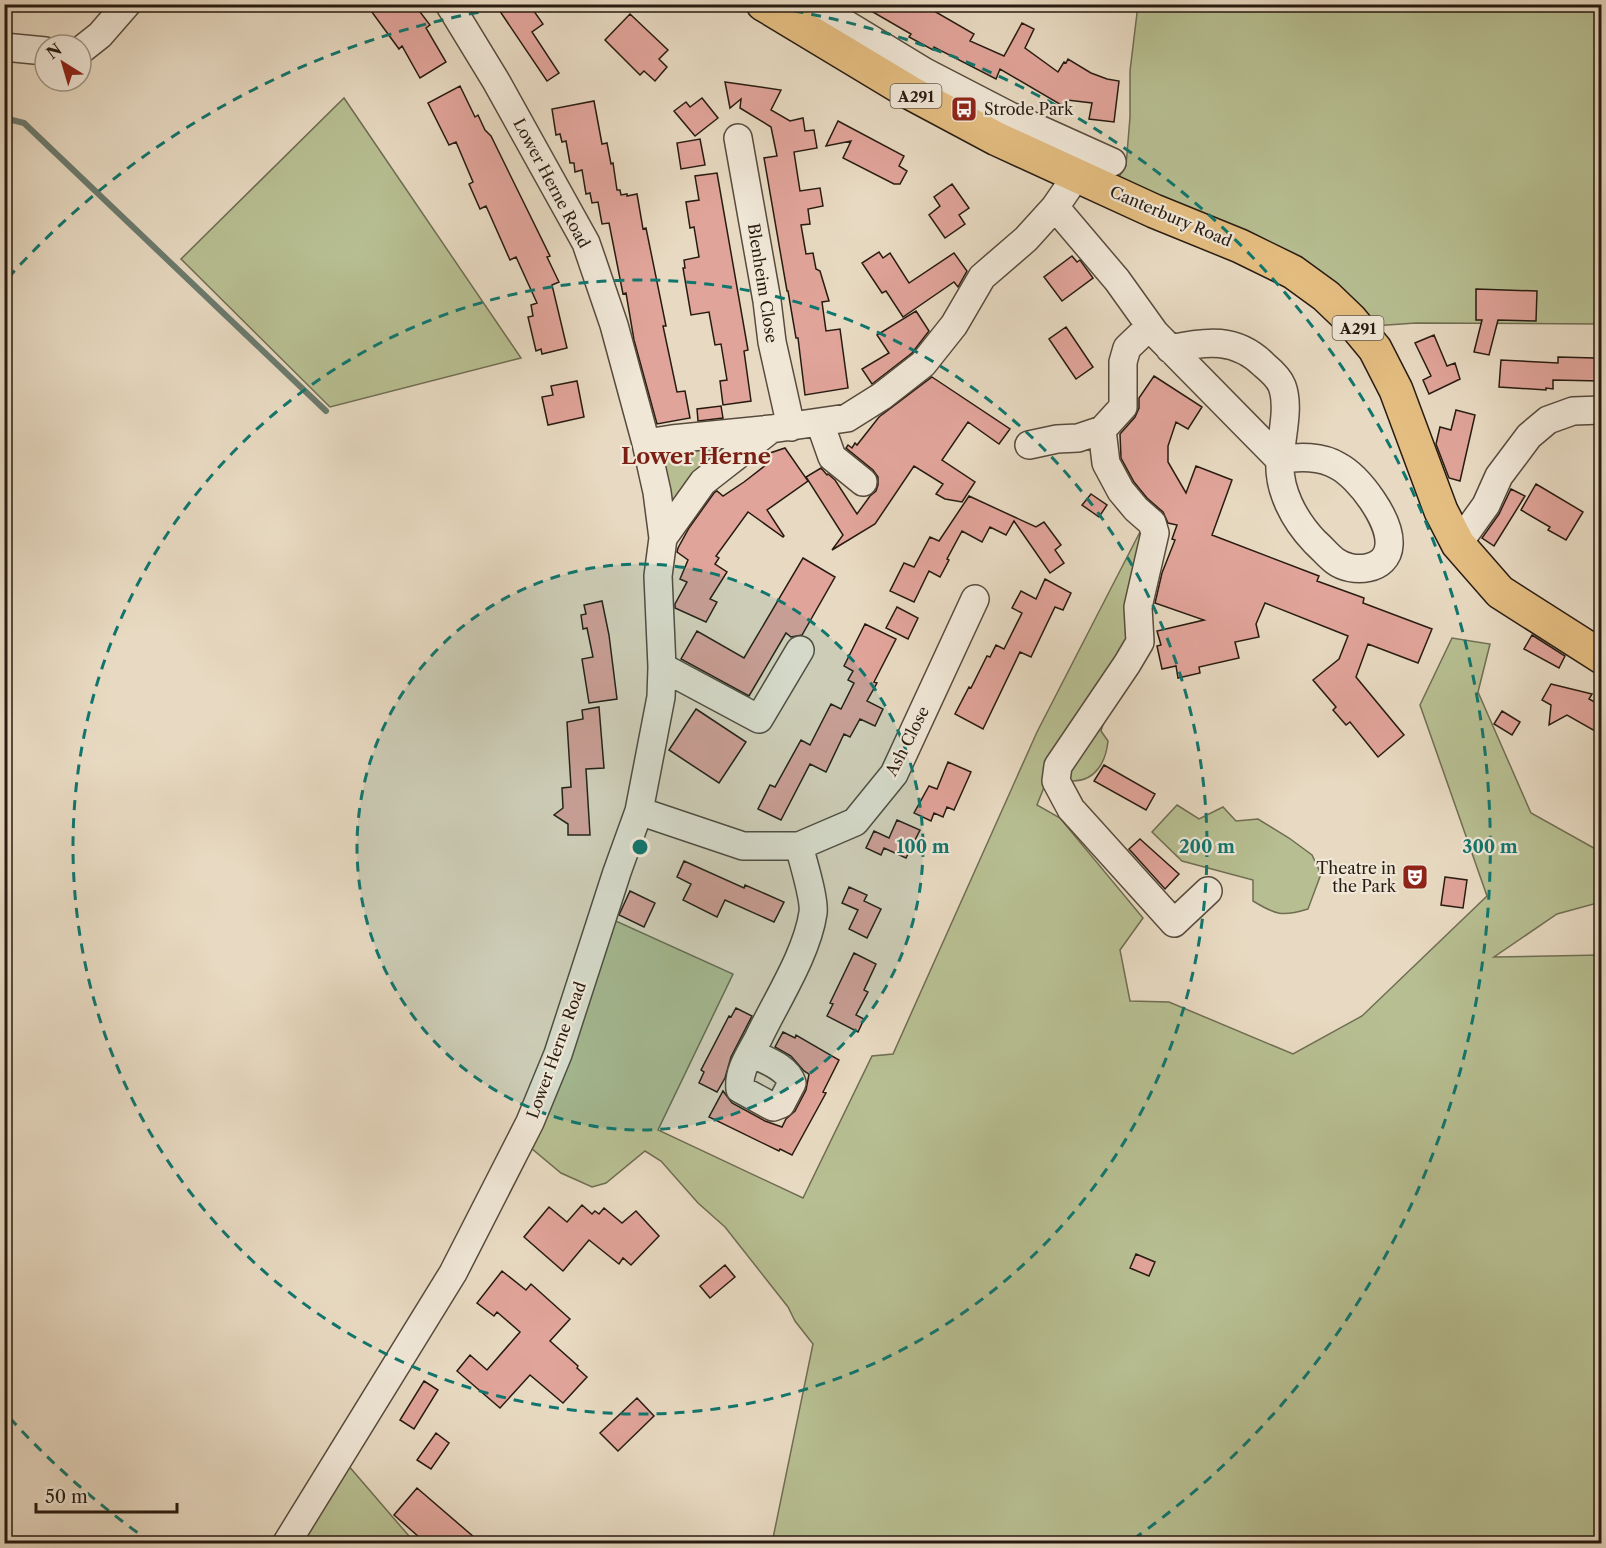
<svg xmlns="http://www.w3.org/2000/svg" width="1606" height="1548" viewBox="0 0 1606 1548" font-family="'Libre Caslon Text',serif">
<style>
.green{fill:#b7bf92;stroke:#6f6d52;stroke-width:1.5}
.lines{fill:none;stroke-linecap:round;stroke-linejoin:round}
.stream{stroke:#6b7b6f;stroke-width:6}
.building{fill:#e1a49a;stroke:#271b11;stroke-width:1.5}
.minor-casing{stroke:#574b3d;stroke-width:30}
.major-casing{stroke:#271b11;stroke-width:36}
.minor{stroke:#f0e7d7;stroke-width:27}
.major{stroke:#e4bd81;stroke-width:33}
.ring{fill:none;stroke:#0f766e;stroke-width:3;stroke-dasharray:10 8}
.labels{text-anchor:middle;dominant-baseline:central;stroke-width:4.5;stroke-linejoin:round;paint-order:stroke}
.shield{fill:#f0e7d7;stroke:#63584c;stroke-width:1.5}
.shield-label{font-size:15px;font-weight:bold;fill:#271b11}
.poi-label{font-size:16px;fill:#271b11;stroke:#f0e7d7;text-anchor:start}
.street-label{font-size:16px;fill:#271b11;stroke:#f0e7d7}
.district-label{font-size:22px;font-weight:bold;fill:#7a1f14;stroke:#f0e7d7}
.centre{fill:#0f766e;stroke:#f0e7d7;stroke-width:3}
.ring-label{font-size:18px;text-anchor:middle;font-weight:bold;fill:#0f766e;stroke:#f0e7d7;stroke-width:4.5;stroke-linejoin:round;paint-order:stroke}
</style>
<rect width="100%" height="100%" fill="#e8dac2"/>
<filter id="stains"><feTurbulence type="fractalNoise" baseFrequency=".00333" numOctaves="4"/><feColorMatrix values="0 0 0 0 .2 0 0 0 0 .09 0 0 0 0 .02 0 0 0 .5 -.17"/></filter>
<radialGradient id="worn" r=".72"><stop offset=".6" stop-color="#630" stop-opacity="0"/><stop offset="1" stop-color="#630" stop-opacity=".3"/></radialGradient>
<!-- green -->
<path class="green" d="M1138 5H1601V324L1416 323 1373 326 1110 191 1126 166 1130 117V71Z
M344 98 521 358 330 407 181 259Z
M771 429 663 538 646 444Z
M1142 528 1141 602 1101 731 1108 741C1106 761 1096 781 1073 781 1066 781 1056 775 1050 772L1037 805 1060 818 1143 918 1120 950 1130 1001 1169 1002 1293 1054 1362 1016 1487 896 1420 705 1452 638 1490 644 1478 692 1531 813 1601 852V902L1557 914 1494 957 1601 955V1543H772L813 1344 795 1321 788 1307 725 1227 698 1203 661 1161 645 1151 606 1183 592 1187 561 1173 525 1143 596 912 733 974 658 1130 803 1198 872 1056 893 1054 1037 732Z
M1177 805 1199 819 1223 807 1236 821 1258 819 1289 838 1312 855 1321 874 1308 909C1282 917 1276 915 1253 901V880L1182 861 1152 832Z
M347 1464 415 1543 301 1544Z"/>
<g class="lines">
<!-- stream -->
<path class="stream" d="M4 118 24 123 326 411"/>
</g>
<!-- building -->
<path class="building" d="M366 4H414L430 25 426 28 446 62 420 78 402 46 399 49Z
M495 4H529L543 24 532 32 559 73 547 81Z
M859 4H922L974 34 970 41 1004 56 1022 23 1034 29 1025 48 1058 72 1064 62 1066 63 1068 59 1091 73 1107 79 1119 81 1114 122 1089 119 1092 103 1067 100 1063 106 1000 69 996 79 934 47 933 50 909 37 911 34Z
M630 14 668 50 659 59 667 67 655 81 644 71 640 75 605 40Z
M725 82 781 90 771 110 790 121 803 118 805 131 814 130 817 148 794 152 800 191 820 188 823 206 808 209 810 224 801 225 806 254 813 253 816 269 820 271 829 301 822 302 826 331 840 329 848 388 805 395 798 338H796L788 291H787L764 158 777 156 771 127 740 108 741 99 730 108Z
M460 86 475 117 478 115 485 130 491 136 550 256 547 257 559 282 552 285 567 348 542 354 541 349 536 351 528 317 533 316 531 305 537 303 516 257 510 260 486 206 480 209 469 184 473 182 456 142 449 145 428 103Z
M702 98 718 118 695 136 674 111 686 102 690 107Z
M594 101 602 144 607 143 611 164 613 163 617 190H620L621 195 627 194V196L637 194 643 229 646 228 666 326H663L677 392 685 391 690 418 657 424 634 340 626 293 623 294 609 223 602 224 598 202 592 203 590 193 586 194 582 170 575 172 574 163H570L566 141 562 142 560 134 556 135 552 109Z
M838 121 904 156 899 166 907 171 900 184H894L843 158 851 141 826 146Z
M700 139 705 165 681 169 677 143Z
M717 173 748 350 744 351 751 401 723 405 720 381 727 380 721 344 715 345 709 312 691 315 683 268H685L684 260 699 257 694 227 690 228 686 202 699 200 695 176Z
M952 184 969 208 959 215 965 224 945 238 929 215 940 206 934 197Z
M879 252 883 258 890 253 909 283 954 253 967 271 958 287 954 282 903 317 886 291 882 293 862 263Z
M1072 256 1077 262 1080 260 1093 278 1062 301 1044 277Z
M1476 289 1537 291 1536 321 1498 320 1489 355 1474 352 1482 320H1476Z
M916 311 929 331 912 353 872 384 862 369 889 353 877 335Z
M1066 327 1093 367 1076 379 1049 339Z
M1434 335 1447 366 1455 363 1460 379 1429 394 1423 380 1431 376 1415 343Z
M1558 357 1595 358V364H1602V381L1553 380V389L1546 388V390L1499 387 1501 360 1558 363Z
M1154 376 1202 407 1188 429 1176 422 1168 446V462L1186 493 1196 466 1232 480 1212 535 1319 576 1317 581 1364 598 1363 603 1432 629 1418 663 1368 644 1356 677 1404 735 1378 757 1350 722 1346 725 1333 710 1336 707 1313 680 1339 659 1348 636 1265 603 1256 624 1259 637 1235 642 1239 658 1199 667 1200 673 1178 678 1176 666 1162 669 1157 646 1161 645 1157 631 1204 620 1155 603 1162 573 1175 540 1172 539 1177 525 1168 523 1163 512 1147 498 1134 482 1121 458 1120 434 1135 417 1139 408V398Z
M932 377 1010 429 999 444 968 422 942 460 975 482 962 502 945 499 936 494 943 484 914 466 875 524 832 550 843 535 806 477 821 468 827 475 828 474 835 480 857 514 870 496 876 491 878 485V477L873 470 846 448 848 445 852 448 855 443 857 445 879 417Z
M577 381 584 417 548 425 542 397 553 395 551 386Z
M721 406 723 418 698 421 697 409Z
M1456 410 1475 415 1460 481 1449 478 1436 444 1440 427 1451 430Z
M785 448 808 481 767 510 784 536 783 537 748 512 716 556 719 558 715 564 727 572 710 599 717 602 706 622 675 608V604L687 582 680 579 688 560 677 552 678 548 689 528 714 493 717 491 723 496 744 482 771 461 767 454Z
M1536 484 1583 512 1566 540 1548 530 1550 527 1521 510Z
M1511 489 1525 496 1494 546 1482 538 1499 514Z
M1091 494 1107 505 1099 517 1082 505Z
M969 496 1036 527 1044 522 1061 545 1055 550 1064 563 1050 573 1014 521 1006 535 990 527 982 542 962 531 947 559 949 560 940 577 929 571 914 602 890 591 904 563 914 567 930 537 939 541Z
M803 558 835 577 802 635 791 637 786 633 749 696 681 659 697 631 744 658Z
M1045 579 1071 593 1063 610 1055 607 1031 657 1020 652 983 729 955 714 969 687 971 688 987 656 990 657 996 645 1004 649 1022 613 1012 608 1021 591 1036 599Z
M602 601 609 635 617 699 589 703 582 659 593 657 587 628 583 629 581 615 586 614 584 605Z
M897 607 918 618 908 639 886 628Z
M865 624 896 639 874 682 877 683 867 701 883 709 875 726 860 719 850 737 844 734 826 772 810 764 781 820 758 809 770 785 775 787 801 740 810 745 831 704 841 709 854 683 848 680 853 671 844 666Z
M1532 635 1565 656 1559 668 1524 649Z
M1551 684 1592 694 1589 699 1602 706V735L1567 715 1549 725 1551 705 1542 700Z
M599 707 604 768 586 769 590 835H568V824L554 815 563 808 562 788 571 787 567 722 583 719 582 710Z
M696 709 746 742 719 783 669 750Z
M1502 711 1520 722 1512 735 1494 724Z
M948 762 971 772 954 810 947 807 943 817 934 813 931 821 914 813 929 786 937 789Z
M1104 765 1155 794 1146 810 1094 781Z
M897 820 920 830 906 858 884 848 881 855 866 848 874 831 889 838Z
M1140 839 1179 874 1165 889 1129 849Z
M684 861 744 888 745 885 784 902 774 922 725 900 717 917 683 900 691 884 677 877Z
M1445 877 1467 880 1463 908 1441 905Z
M849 887 867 895 864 901 881 909 867 938 849 929 858 910 842 903Z
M630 891 655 903 644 927 619 915Z
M854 953 876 964 864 990 868 992 856 1015 864 1019 858 1032 827 1016 833 1004 830 1003Z
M736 1008 752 1016 731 1057 725 1078 717 1092 699 1083 704 1072 701 1070 729 1016 731 1017Z
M783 1032 795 1038 796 1035 839 1060 823 1092 826 1093 792 1155 780 1149 779 1151 709 1117 723 1091 732 1103 765 1121 782 1127 786 1119 795 1111 806 1090 809 1074 804 1071 791 1056 775 1047Z
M582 1205 592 1214 595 1211 599 1214 604 1208 622 1223 636 1211 659 1236 631 1265 623 1258 619 1264 589 1240 563 1271 524 1237 549 1207 567 1222Z
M1136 1254 1155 1262 1149 1276 1130 1268Z
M725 1265 735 1277 710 1298 700 1286Z
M502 1271 526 1290 531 1284 570 1319 550 1341 578 1366 577 1368 587 1377 563 1403 530 1375 500 1408 457 1371 470 1355 487 1370 520 1332 497 1312 494 1316 477 1303Z
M424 1381 438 1390 414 1429 400 1420Z
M637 1398 654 1416 618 1451 600 1433Z
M436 1433 449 1443 431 1469 417 1460Z
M417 1488 482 1544H427L394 1515Z"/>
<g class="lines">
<defs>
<path id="minor" d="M449 4 496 81 586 243 614 325 646 443 657 492 663 538
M813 4 925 72 1010 116 1112 162
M4 47 45 51
M81 50 100 35 127 4
M738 138 767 301 772 342 791 427
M1055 207 1117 280 1155 333 1280 460C1278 490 1294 520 1315 542 1322 548 1328 556 1335 561 1352 574 1388 571 1389 545 1391 520 1359 477 1338 466 1322 456 1298 456 1280 460 1281 437 1290 407 1282 386 1279 378 1270 370 1264 365 1236 337 1206 341 1170 349
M1150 326 1127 348 1123 362V407L1102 430 1106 463 1121 491 1136 509 1152 523 1155 533 1138 607 1140 642 1127 664 1058 766 1056 781 1071 809 1174 923 1208 891
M820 423 832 457 863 482
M646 443 672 439 771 429 847 418 882 396 923 364 954 325 982 277 1026 239 1055 207 1077 175
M1029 445 1057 439 1078 438 1102 430
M1458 544 1486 505 1499 476 1529 436 1548 420 1573 411 1602 410
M662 667 759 719 800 650
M639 811 743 846H799L855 822 894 774 975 599
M751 1053C765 1060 787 1067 792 1083L781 1104 773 1107 740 1089C738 1071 749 1056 758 1039 776 1001 807 954 813 913 815 900 803 861 799 846
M286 1544 453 1273 530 1122 558 1054 617 872 639 811 661 697 662 667 658 576 663 538 703 482 771 429"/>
<path id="major" d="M763 4 909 92 997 139 1154 211 1240 246 1293 272 1326 296 1351 320 1375 349 1396 390 1441 511 1458 544 1500 592 1602 657"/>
</defs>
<!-- minor casing -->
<use href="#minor" class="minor-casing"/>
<!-- major casing -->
<use href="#major" class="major-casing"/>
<!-- minor -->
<use href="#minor" class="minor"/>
<!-- major -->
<use href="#major" class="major"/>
</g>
<!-- distance rings -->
<circle cx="640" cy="847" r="283" fill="#0f766e" fill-opacity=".12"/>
<g class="ring">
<circle cx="640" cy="847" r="283"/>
<circle cx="640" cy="847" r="567"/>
<path d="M152 1543A850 850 0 0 1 8 1416M8 278A850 850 0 0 1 522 5M758 5A850 850 0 0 1 1128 1543"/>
</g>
<!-- icons -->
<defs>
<symbol id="bus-square" viewBox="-11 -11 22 22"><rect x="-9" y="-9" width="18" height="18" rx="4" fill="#8f2418" stroke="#f0e7d7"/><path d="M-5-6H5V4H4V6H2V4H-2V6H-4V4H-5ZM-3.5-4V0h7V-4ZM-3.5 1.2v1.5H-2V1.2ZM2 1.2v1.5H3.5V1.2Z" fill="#fff"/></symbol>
<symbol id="theatre-square" viewBox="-11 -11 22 22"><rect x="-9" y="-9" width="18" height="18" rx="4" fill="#8f2418" stroke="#f0e7d7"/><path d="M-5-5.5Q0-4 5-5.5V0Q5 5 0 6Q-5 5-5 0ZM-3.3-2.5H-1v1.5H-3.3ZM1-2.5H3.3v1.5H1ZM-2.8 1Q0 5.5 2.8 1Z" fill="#fff"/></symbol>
</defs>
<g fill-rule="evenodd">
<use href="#bus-square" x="949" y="94" width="30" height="30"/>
<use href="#theatre-square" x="1400" y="862" width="30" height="30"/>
</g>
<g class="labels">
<!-- shield labels -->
<g class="shield">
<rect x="890.5" y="84" width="51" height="24" rx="4.5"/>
<rect x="1332.5" y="316" width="51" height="24" rx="4.5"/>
</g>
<g class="shield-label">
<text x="916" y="96">A291</text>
<text x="1358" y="328">A291</text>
</g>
<!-- poi labels -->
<g class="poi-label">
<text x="984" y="109">Strode Park</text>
<text x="1396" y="868" text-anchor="end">Theatre in<tspan x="1396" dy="18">the Park</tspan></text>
</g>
<!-- street labels -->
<g class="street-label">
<text transform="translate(552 183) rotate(62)">Lower Herne Road</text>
<text transform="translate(1171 216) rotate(23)">Canterbury Road</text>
<text transform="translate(763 283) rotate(81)">Blenheim Close</text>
<text transform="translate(907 741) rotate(-63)">Ash Close</text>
<text transform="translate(556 1050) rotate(-70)">Lower Herne Road</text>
</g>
<!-- district labels -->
<g class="district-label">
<text x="696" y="456">Lower Herne</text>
</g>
</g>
<circle cx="640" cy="847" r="9" class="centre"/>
<g class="ring-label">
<text x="923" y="853">100 m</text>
<text x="1207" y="853">200 m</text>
<text x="1490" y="853">300 m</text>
</g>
<!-- margin -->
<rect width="1606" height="1548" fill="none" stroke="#e8dac2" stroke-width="24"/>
<rect x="6" y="6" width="1594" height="1536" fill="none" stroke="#271b11" stroke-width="3"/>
<rect x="12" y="12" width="1582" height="1524" fill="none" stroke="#271b11" stroke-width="1.5"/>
<!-- north arrow -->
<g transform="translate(63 63) rotate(323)"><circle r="28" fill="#f0e7d7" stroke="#a09588" stroke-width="1.5"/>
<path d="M0-4.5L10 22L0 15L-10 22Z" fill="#8f2418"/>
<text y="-9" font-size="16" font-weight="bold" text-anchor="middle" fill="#271b11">N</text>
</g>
<!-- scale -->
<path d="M36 1503v9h141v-9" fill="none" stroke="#271b11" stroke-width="3"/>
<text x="45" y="1503" font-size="18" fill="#271b11" stroke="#f0e7d7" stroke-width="4.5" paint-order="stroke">50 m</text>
<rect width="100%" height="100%" filter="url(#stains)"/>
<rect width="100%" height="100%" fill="url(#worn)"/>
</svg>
